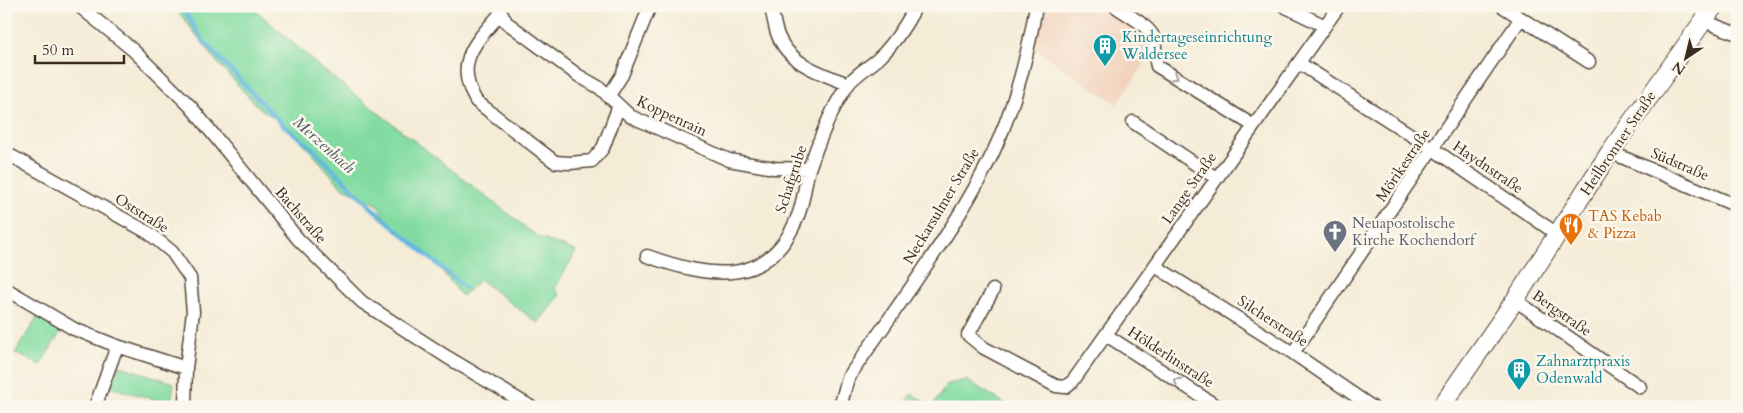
<svg xmlns="http://www.w3.org/2000/svg" width="1743" height="413" viewBox="0 0 1743 413" font-family="Cardo,serif">
<style>
.built{fill:#f2d4be}
.green{fill:#82dca1;stroke:#5e8360}
.lines{fill:none;stroke-linecap:round;stroke-linejoin:round}
.stream{stroke:#64b7e0;stroke-width:4}
.street-casing{stroke:#57473a;stroke-width:15}
.secondary-casing{stroke:#57473a;stroke-width:20}
.street{stroke:#fff;stroke-width:12}
.secondary{stroke:#fff;stroke-width:18}
.oneway{stroke:#a79f9a}
.labels{text-anchor:middle;dominant-baseline:central;stroke-width:5;stroke-linejoin:round;paint-order:stroke}
.culture-label{font-size:15px;fill:#0d838f;stroke:#fbf7ec;text-anchor:start}
.street-label{font-size:15px;fill:#3b2a1e;stroke:#fbf7ec}
.food-label{font-size:15px;fill:#c56008;stroke:#fbf7ec;text-anchor:start}
.worship-label{font-size:15px;fill:#5b616d;stroke:#fbf7ec;text-anchor:start}
.water-label{font-size:16px;font-style:italic;fill:#495b62;stroke:#fbf7ec}
</style>
<rect width="100%" height="100%" fill="#fbf7ec"/>
<filter id="ink" filterUnits="userSpaceOnUse"><feTurbulence type="fractalNoise" baseFrequency=".02" numOctaves="2"/><feDisplacementMap in="SourceGraphic" scale="10" xChannelSelector="R" yChannelSelector="G"/><feConvolveMatrix kernelMatrix="1 2 1 2 8 2 1 2 1" color-interpolation-filters="sRGB"/></filter>
<filter id="wash" filterUnits="userSpaceOnUse"><feTurbulence type="fractalNoise" baseFrequency=".0096" numOctaves="4" result="noise"/><feDisplacementMap in="SourceGraphic" scale="20" xChannelSelector="R" yChannelSelector="G"/><feGaussianBlur stdDeviation="1.12" result="paint"/><feColorMatrix in="noise" values="0 0 0 0 0 0 0 0 0 0 0 0 0 0 0 0 0 1.4 0 .05"/><feComposite in="paint" operator="in"/></filter>
<g filter="url(#wash)">
<rect width="100%" height="100%" fill="#f4ecd7"/>
<!-- built -->
<path class="built" d="M1036 6H1103L1154 42 1153 52 1117 104 1027 44Z"/>
<!-- green -->
<path class="green" d="M174 6H251L322 69 538 237 576 251 555 289 560 295 538 323 480 280 462 296 432 258 388 224 377 204 342 187 291 129 258 107 218 63Z
M38 316 62 330 40 365 15 353Z
M117 365 174 383 171 404 109 387Z
M966 380 1011 407H903L911 394 933 406 947 384Z"/>
<g class="lines">
<!-- stream -->
<path class="stream" d="M181 6 204 42 284 126 309 145 375 211 465 288"/>
</g>
</g>
<g filter="url(#ink)">
<g class="lines">
<defs>
<path id="street" d="M79 6 133 50 191 107 298 239 362 302 447 357 531 407
M498 6 506 22 579 76 600 88 630 116 729 160 774 168 809 169
M772 6C771 13 774 19 775 26 783 62 817 72 848 84
M1115 6C1124 13 1152 27 1154 39 1156 46 1154 56 1157 66L1254 126
M1284 6 1325 26
M1502 6 1589 62
M500 14C476 42 453 62 476 101L555 162 570 163 592 161 603 148 618 108
M1704 21 1737 34
M1299 63 1433 149 1557 234
M608 97 622 75 650 6
M1133 122 1216 178
M1610 152 1737 206
M6 153 149 233 172 252 190 278 193 312 186 368 185 407
M647 256C709 278 771 290 799 213 804 199 805 183 809 169 818 143 832 108 847 86 854 75 869 67 878 59 894 44 906 25 916 6
M1155 266 1293 353 1372 407
M6 289 74 329 117 346 186 368
M993 290 968 335 984 348 1056 386 1065 387 1073 381 1339 6
M1515 300 1640 387
M1106 335 1218 407
M1293 353 1521 18
M95 407 117 346
M840 407 848 378C894 310 947 242 985 169 1011 119 1027 61 1036 6"/>
<path id="secondary" d="M1441 407 1515 300 1610 152 1714 6"/>
</defs>
<!-- street casing -->
<use href="#street" class="street-casing"/>
<!-- secondary casing -->
<use href="#secondary" class="secondary-casing"/>
<!-- street -->
<use href="#street" class="street"/>
<!-- secondary -->
<use href="#secondary" class="secondary"/>
</g>
<!-- one-way arrows -->
<defs><path id="oneway-chevron" d="M-2-3.5L2.5 0L-2 3.5" fill="none" stroke-width="1.6" stroke-linecap="round" stroke-linejoin="round" transform="scale(1.25)"/></defs>
<g class="oneway">
<use href="#oneway-chevron" transform="translate(1175 77) rotate(32)"/>
<use href="#oneway-chevron" transform="translate(1177 381) rotate(-147)"/>
</g>
</g>
<!-- icons -->
<defs>
<symbol id="building-pin" viewBox="-11 -11 22 30"><path d="M0 17L-7.5 6A9.5 9.5 0 1 1 7.5 6Z" fill="#0f9aa8" stroke="#fbf7ec"/><path d="M-4-6H4V6H1V3H-1V6H-4ZM-2.5-4.3h1.7v1.8h-1.7ZM.8-4.3h1.7v1.8H.8ZM-2.5-1h1.7V.8h-1.7ZM.8-1h1.7V.8H.8Z" fill="#fff"/></symbol>
<symbol id="restaurant-pin" viewBox="-11 -11 22 30"><path d="M0 17L-7.5 6A9.5 9.5 0 1 1 7.5 6Z" fill="#e8710a" stroke="#fbf7ec"/><path d="M-5-6h1v4h1v-4h1v4h1v-4h1v5L-1.5 .5V6h-2V.5L-5-1ZM5-6V6H3V1.5H1.5Q1.5-4 5-6Z" fill="#fff"/></symbol>
<symbol id="church-pin" viewBox="-11 -11 22 30"><path d="M0 17L-7.5 6A9.5 9.5 0 1 1 7.5 6Z" fill="#6b7280" stroke="#fbf7ec"/><path d="M-1.2-6h2.4v3.5h3.3v2.4h-3.3V6h-2.4V-.1h-3.3v-2.4h3.3Z" fill="#fff"/></symbol>
</defs>
<g fill-rule="evenodd">
<use href="#building-pin" x="1091" y="32" width="28" height="38"/>
<use href="#restaurant-pin" x="1557" y="211" width="28" height="38"/>
<use href="#church-pin" x="1321" y="218" width="28" height="38"/>
<use href="#building-pin" x="1505" y="356" width="28" height="38"/>
</g>
<g class="labels">
<!-- culture labels -->
<g class="culture-label">
<text x="1122" y="37">Kindertageseinrichtung<tspan x="1122" dy="17">Waldersee</tspan></text>
<text x="1536" y="361">Zahnarztpraxis<tspan x="1536" dy="17">Odenwald</tspan></text>
</g>
<!-- street labels -->
<g class="street-label">
<text transform="translate(672 116) rotate(25)">Koppenrain</text>
<text transform="translate(1618 143) rotate(-56)">Heilbronner Straße</text>
<text transform="translate(1680 164) rotate(23)">Südstraße</text>
<text transform="translate(1403 165) rotate(-56)">Mörikestraße</text>
<text transform="translate(1488 167) rotate(34)">Haydnstraße</text>
<text transform="translate(791 179) rotate(-72)">Schafgrube</text>
<text transform="translate(1189 188) rotate(-55)">Lange Straße</text>
<text transform="translate(941 206) rotate(-59)">Neckarsulmer Straße</text>
<text transform="translate(142 213) rotate(32)">Oststraße</text>
<text transform="translate(301 215) rotate(49)">Bachstraße</text>
<text transform="translate(1562 313) rotate(35)">Bergstraße</text>
<text transform="translate(1273 321) rotate(33)">Silcherstraße</text>
<text transform="translate(1171 357) rotate(33)">Hölderlinstraße</text>
</g>
<!-- food labels -->
<g class="food-label">
<text x="1588" y="216">TAS Kebab<tspan x="1588" dy="17">&amp; Pizza</tspan></text>
</g>
<!-- worship labels -->
<g class="worship-label">
<text x="1352" y="223">Neuapostolische<tspan x="1352" dy="17">Kirche Kochendorf</tspan></text>
</g>
<!-- water labels -->
<g class="water-label">
<text transform="translate(324 145) rotate(42)">Merzenbach</text>
</g>
</g>
<!-- margin -->
<rect width="1743" height="413" fill="none" stroke="#fbf7ec" stroke-width="25"/>
<!-- north arrow -->
<g transform="translate(1686 58) rotate(215)" stroke="#fbf7ec" stroke-width="4" paint-order="stroke">
<path d="M0-4L9 19L0 12L-9 19Z" fill="#3b2a1e"/>
<text y="-8" font-size="14" font-weight="bold" text-anchor="middle" fill="#3b2a1e">N</text>
</g>
<!-- scale -->
<path d="M35 55v8h89v-8" fill="none" stroke="#3b2a1e" stroke-width="2.5"/>
<text x="42" y="55" font-size="15" fill="#3b2a1e" stroke="#fbf7ec" stroke-width="4" paint-order="stroke">50 m</text>
</svg>
